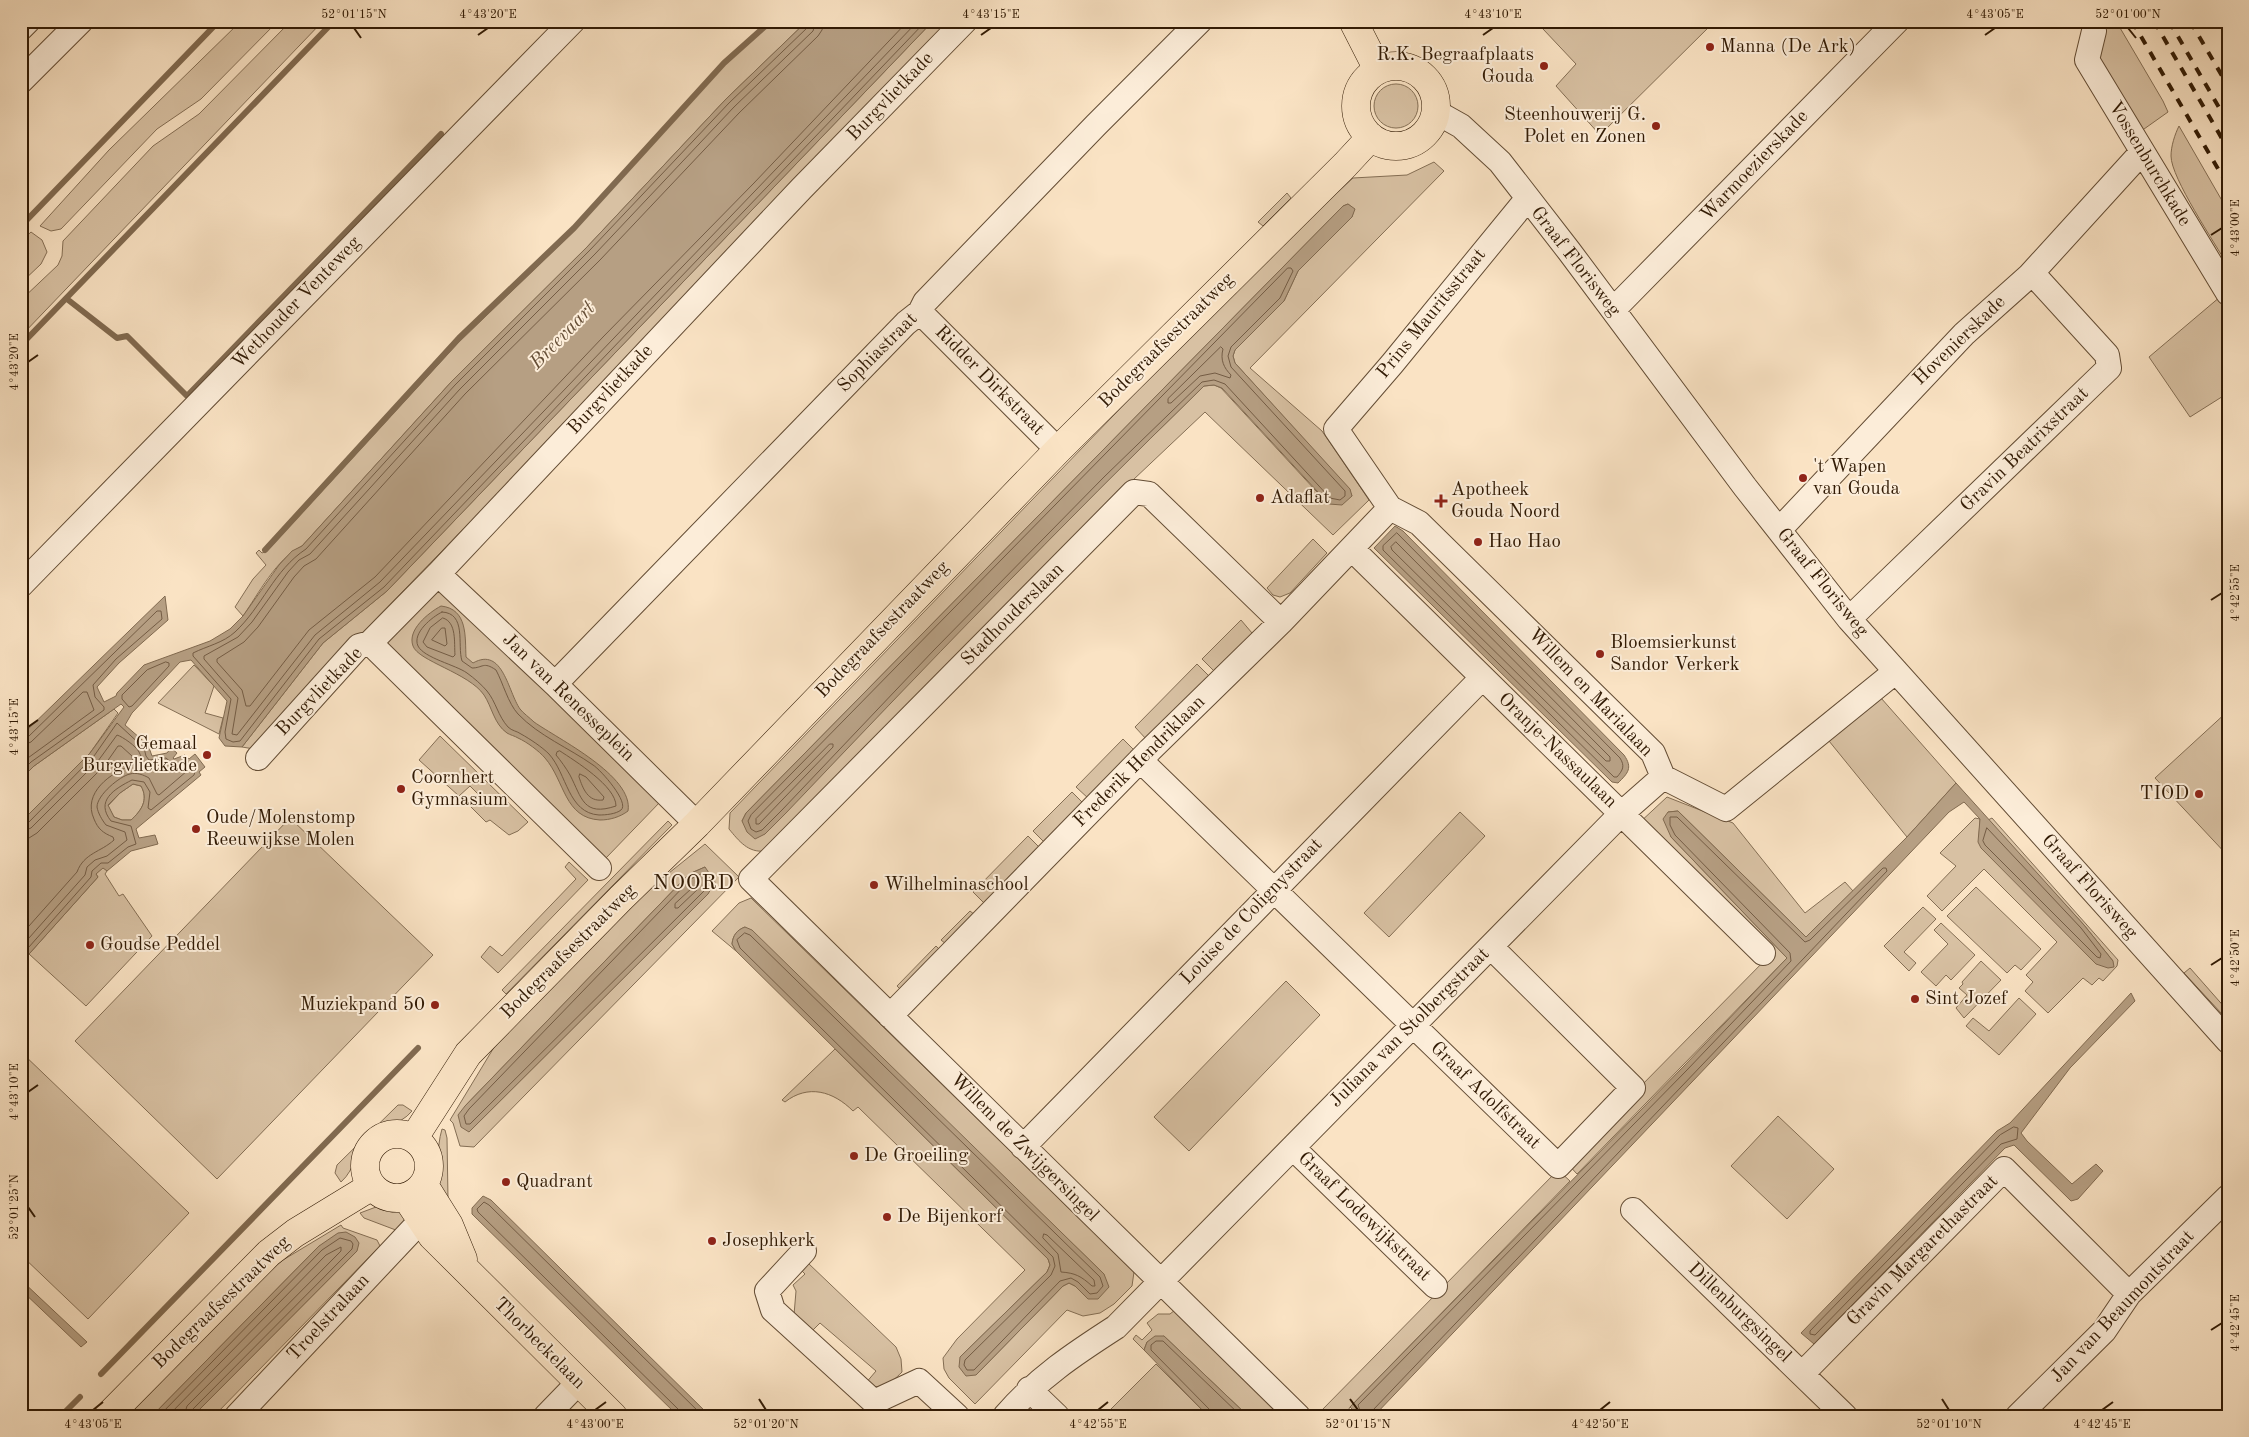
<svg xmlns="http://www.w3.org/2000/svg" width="2249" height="1437" viewBox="0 0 2249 1437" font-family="'Old Standard TT',serif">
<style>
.green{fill:#d8c1a3;stroke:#846e54;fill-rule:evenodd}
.water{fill:#b69f83;stroke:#816a50;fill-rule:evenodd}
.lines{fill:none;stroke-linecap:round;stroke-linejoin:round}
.shore{stroke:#745c44;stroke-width:1}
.stream{stroke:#816a50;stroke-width:6}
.minor-casing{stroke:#634c34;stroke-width:26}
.major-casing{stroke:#311a04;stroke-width:29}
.minor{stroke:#fcedd9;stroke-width:24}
.major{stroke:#fae3c4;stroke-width:28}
.rail{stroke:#311a04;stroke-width:4;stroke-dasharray:9 9;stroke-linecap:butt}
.ticks{fill:none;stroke:#311a04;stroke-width:2}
.poi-dot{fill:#8f2418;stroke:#fcedd9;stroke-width:2}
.labels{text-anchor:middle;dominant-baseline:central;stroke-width:4;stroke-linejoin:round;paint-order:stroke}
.poi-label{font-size:19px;fill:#311a04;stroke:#fcedd9;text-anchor:start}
.street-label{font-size:19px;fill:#311a04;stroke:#fcedd9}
.water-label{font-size:20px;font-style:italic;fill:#664f37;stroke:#fcedd9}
.quarter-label{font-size:21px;letter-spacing:1px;fill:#311a04;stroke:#fcedd9}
.neatline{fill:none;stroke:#311a04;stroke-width:2}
.ticks-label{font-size:12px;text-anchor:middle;fill:#311a04}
</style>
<rect width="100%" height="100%" fill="#fae3c4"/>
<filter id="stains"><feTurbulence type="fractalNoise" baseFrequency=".004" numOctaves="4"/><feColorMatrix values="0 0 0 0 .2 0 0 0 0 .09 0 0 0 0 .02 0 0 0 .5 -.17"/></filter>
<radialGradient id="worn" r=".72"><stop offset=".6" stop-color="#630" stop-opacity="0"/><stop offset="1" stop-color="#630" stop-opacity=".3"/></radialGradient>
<!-- green -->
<path class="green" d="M241 21H278L201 99 157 129 61 229 51 231 40 226 109 150Z
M291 21H323L21 336V300L58 265 62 256 63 241 153 146 199 114Z
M773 21H807L726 99 587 247 452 381 302 546C276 559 259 593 243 616L235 607 253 579 266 565 256 553 259 550 262 553 267 551 458 343 575 230 724 64Z
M933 21H957L372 623 254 749 242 747 323 643 387 591Z
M1548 21H1715L1600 135 1556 86 1576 64 1543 29Z
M2094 21H2116L2163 101 2168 112 2137 134 2092 57Z
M1374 106a22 22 0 1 1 44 0a22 22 0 1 1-44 0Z
M2179 126 2228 211V266C2215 243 2171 178 2171 156 2171 146 2175 134 2179 126Z
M1434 162 1444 171 1250 368 1322 431 1369 500 1333 535 1205 412 1115 497 765 851C748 853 739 841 729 829L730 813 1249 275 1353 178 1407 175ZM1348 204 1354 209 1352 217 1298 271 1284 301 1235 350 1233 356 1235 363 1349 489 1352 496 1328 504 1221 388 1214 385 1204 386 1107 481 937 654 765 834 742 821 746 813 1343 206Z
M1287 193 1291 198 1263 226 1258 222Z
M31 232 42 240 47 252 41 264 21 283V241Z
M2227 291 2228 393 2190 417 2149 357Z
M1313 539 1327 553 1290 593 1280 597 1273 595 1267 588Z
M438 588 661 801 606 858 384 643Z
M1241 620 1252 633 1214 671 1202 659Z
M1197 664 1210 677 1147 740 1135 727Z
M194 665 214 686 205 713 223 718 219 734 158 703Z
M1881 698 1956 783 1907 837 1829 741Z
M114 709 118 713 90 753 21 822V779L34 766Z
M2228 711V856L2155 778Z
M440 736 528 822 518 831 509 835 490 820 486 822 469 805 478 794 470 786 459 796 419 760Z
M1123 739 1136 752 1089 799 1076 787Z
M133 784 141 786C149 800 141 811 131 820H122L114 817 108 806 120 793Z
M1072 792 1084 804 1046 844 1033 831Z
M1667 797 1733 823 1805 913 1845 882 1853 891 1806 937 1678 811 1668 812 1671 837 1787 958 1577 1174 1566 1162 1771 954 1638 824Z
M1460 812 1485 836 1389 937 1364 913Z
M290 818 433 955 217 1179 75 1041Z
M1975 818 1980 819 1979 837 2113 961 2084 925 1988 820 1992 818 2118 960 2117 966 2103 981 2099 978 2092 985 2083 978 2048 1013 2025 991 2033 982 2026 975 2057 942 1984 869 1942 911 1927 896 1956 866 1940 853Z
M668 821 672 825 506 994 502 990Z
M1028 836 1040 848 985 904 973 892Z
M705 844 739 877 474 1147 460 1146 453 1123 450 1120 496 1044 633 902ZM705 867 708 894 469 1132 465 1106 689 874Z
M569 862 588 880 498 973 481 957 490 946 502 956 576 879 565 867Z
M103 867 107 871 105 874 119 896 123 894 152 936 86 1006 29 954 98 877 96 874Z
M1976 887 2041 949 2021 970 2015 965 2007 973 1947 916Z
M751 898 1134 1272 1132 1286 1114 1304 1100 1313 1083 1316 1067 1310 975 1404 949 1378 944 1369 943 1358 957 1339 1025 1270 858 1107 853 1111C833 1091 808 1084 785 1102L782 1100 835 1049 1048 1259 1050 1265 1047 1272 960 1357 976 1375 1063 1286 1069 1283 1075 1286 1088 1299 1104 1274 745 927C737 930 733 935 732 944L736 951 712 931 739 903Z
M1923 907 1936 919 1904 952 1916 963 1909 971 1884 946Z
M970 911 975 915 946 944 941 940Z
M1941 923 1975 955 1951 980 1946 975 1936 986 1921 972 1948 944 1934 930Z
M936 946 940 950 901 990 897 986Z
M1981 961 2001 980 1964 1018 1956 1008 1967 995 1959 988 1963 984 1962 982Z
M2190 968 2227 1010 2226 1012 2222 1014 2184 973Z
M1286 981 1320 1015 1189 1151 1154 1117Z
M2019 998 2036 1014 1999 1055 1966 1026 1973 1018 1989 1031Z
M21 1052 189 1213 88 1319 21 1255Z
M398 1105H403L412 1111C399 1127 382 1123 369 1136 355 1149 356 1169 341 1182L335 1173 337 1165Z
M1778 1116 1834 1169 1787 1219 1731 1166Z
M442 1129 445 1130 447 1138 448 1199 437 1189C439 1169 436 1149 442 1129Z
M1558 1170 1570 1181 1350 1407 1345 1416H1325L1321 1411Z
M376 1207 395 1209 409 1218 401 1232 364 1218 360 1213Z
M341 1225 343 1228 377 1240 380 1246 214 1416H193L357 1251 319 1246 152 1416H123L263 1276 283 1260Z
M808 1263 896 1347 901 1359 902 1372C890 1384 882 1391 865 1384L876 1371 820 1323 810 1333 794 1315 796 1291 793 1285 805 1274 798 1267Z
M1175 1310 1282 1416H1248L1164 1336 1147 1342 1144 1350 1133 1339 1136 1335 1142 1340 1152 1330 1147 1323 1158 1314H1170Z
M1156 1364 1208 1416H1104Z"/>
<!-- water -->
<path class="water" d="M807 21H933L387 591 323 643 242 747 225 746 219 738 227 701 191 660 180 662 132 713 125 725 148 745 152 756 167 753 171 748 177 753 173 758 174 759 185 755 189 759 195 754 205 767 199 772 201 775 136 829 139 838 155 835 158 844 131 851 107 871 103 868 96 874 98 877 21 963V822L90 753 124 707 121 704 114 709 34 766 21 779V736L165 596 168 620 119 663 97 687 104 702 116 696 117 693 144 665 210 641 230 629 243 616 279 565 292 551 302 546 452 381 587 247 726 99ZM133 784 141 786C149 800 141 811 131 820H122L114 817 108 805 120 793Z
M1348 204 1355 209 1352 217 1298 271 1284 301 1235 350 1233 356 1235 363 1350 489 1352 496 1342 505 1329 504 1222 388 1214 385 1204 386C1061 525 923 669 786 813L765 834 755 839 747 832 742 821 746 813 1343 206Z
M1395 526 1403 531 1624 755C1633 768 1628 773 1618 783L1612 782 1374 548Z
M441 606C468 609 465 637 466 657L473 663C503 646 508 692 520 709 523 713 530 718 534 722 558 739 634 776 628 811 620 817 610 820 600 820 564 818 565 781 545 758 539 751 527 742 518 738 515 736 510 735 507 733 494 724 492 707 484 695 469 673 418 661 413 646 407 630 428 613 441 606Z
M1956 783 2084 925 2113 961 2114 967 2108 968 2096 964 1981 848 1978 842 1980 819 1964 802 1949 812 1374 1416H1359L1350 1407 1684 1066 1787 958 1671 837 1663 819 1668 812 1678 811 1806 937 1907 837Z
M705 867 715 882 708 894 469 1132 461 1127 458 1115 465 1106 689 874Z
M745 927 752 930 1104 1274 1109 1287 1098 1299H1088L1075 1286 1069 1283 1063 1286 976 1375 966 1376 959 1367 960 1357 1047 1272 1050 1265 1048 1259 736 951 732 944C733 935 737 930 745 927Z
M2131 993 2135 1001 2070 1068 2021 1133 2027 1141 2072 1184 2096 1164 2103 1171 2078 1199 2071 1201 2014 1145 2005 1148 1814 1344 1801 1333 1997 1131 2010 1123Z
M483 1196 491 1200 710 1416H678L472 1214V1208Z
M346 1232 355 1237 359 1243 357 1251 193 1416H152L319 1246 338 1233Z
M21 1280 87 1342 81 1347 21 1290Z
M1155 1336H1164L1248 1416H1208L1144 1350 1147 1342Z"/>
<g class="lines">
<!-- shore -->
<path class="shore" d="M810 21 808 27 729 103 590 250 455 385 306 549C274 570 262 607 235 632 223 643 207 646 193 653V656L231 699 225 732 226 739 233 742 240 741 319 639 384 587 926 21
M816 21 813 31 734 107 595 254 460 389 310 554 299 560 288 572 252 622 238 637 204 656V659L238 698 232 734 237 735 315 635 380 582 918 21
M824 21 822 30 818 36 739 113 600 260 465 394 316 559 304 566 294 577 258 627 244 642 217 659V662L242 690 246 706H250L309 630 375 577 603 337 754 183 908 21
M1288 268H1291L1293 271 1280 298 1231 347 1228 356 1231 367 1345 491V496L1340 500 1330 498 1225 384 1214 380 1202 382 1104 477 934 650 782 810 762 830 756 832 751 829 748 821 751 815Z
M1221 347 1223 349C1220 360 1224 368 1231 375L1230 378 1215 373 1200 376 1171 403H1168V399Z
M1397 533 1620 758C1625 766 1623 770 1617 777H1614L1383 550V546Z
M1396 542 1610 757V761H1606L1392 550 1391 547Z
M442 612C467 613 457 645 462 661L472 668C483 668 483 661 496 670 503 683 508 703 518 714 539 736 569 748 593 765 601 770 630 803 621 810 616 814 606 815 599 815 568 813 567 774 549 754 542 747 530 739 521 734 517 731 512 731 508 727 498 716 496 702 487 691 482 685 474 678 467 673 456 665 424 658 418 646 412 633 432 617 442 612Z
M443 618C457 622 454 643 455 655L453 657 427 647 423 642 430 628Z
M442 628H445L447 644 445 646 432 640Z
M166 662 169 663V666L132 706 129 707 122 699V695L147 670Z
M21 739 27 738 157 611H161L162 619 116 659 93 685 95 697 104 707V710L31 762 21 772
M830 744H833V747L759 824H756V819Z
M21 746 31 742 83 692H87L94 710 21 763
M560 751C575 761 616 786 616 806 583 817 582 798 570 775 566 768 561 761 556 755L557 752Z
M580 774 586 777 604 797 603 800C588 802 583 789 579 777Z
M21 825 27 824 94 756 117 723 144 748 146 756 149 760 166 758 173 764 183 761 188 763 194 762 197 765 194 775 151 810 148 808 150 792 144 782 132 780C114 789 95 801 111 821L131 826 136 844 128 847 108 863H101L92 871 91 877 21 956
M1987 828 2081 928 2101 954 2100 958 2097 957 1985 845 1983 841Z
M21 832 31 828 98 761 117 735C123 737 136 746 139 752 146 767 146 768 163 765L172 770 183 768 187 771 159 795 157 794 149 778C144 775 136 772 130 774 120 776 97 795 97 807 98 813 102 820 106 825L125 832 127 840 107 856 95 860 87 867 85 875 21 947
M21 839 29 838 37 833 104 766 118 746H121L132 756 133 765C111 772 82 793 94 819 98 829 103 833 113 837L114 840C101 852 84 853 77 872L21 935
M702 874 709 882 704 891 470 1124H466L464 1116 469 1109 691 879Z
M698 883 699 888 678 908H675V904Z
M745 933 750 935 1100 1277 1103 1286 1097 1293 1090 1294 1078 1282 1071 1278 1060 1281 974 1370H967L964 1365 965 1360 1051 1275 1055 1266 1053 1257 740 948 737 940Z
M2014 1127 2018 1128 2017 1139 2001 1144 1815 1335 1810 1334V1331L2000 1135Z
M1044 1234 1047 1235 1094 1280 1095 1286H1092C1081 1276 1075 1273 1061 1272L1058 1254 1043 1238Z
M159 1416 322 1250 340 1238 351 1241 353 1244 352 1249 192 1410 190 1416
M168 1416 326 1255 341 1247V1251L187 1406 184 1416
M681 1416 679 1410 478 1212 477 1209 484 1202 489 1205 703 1416
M1211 1416 1210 1410 1151 1350V1345L1156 1341H1163L1241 1416
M1362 1416 1358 1405 1687 1070 1791 961 1790 953 1675 835 1670 825V817H1677L1805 942 1810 940 1883 868H1886L1887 871 1373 1410 1371 1416"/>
<!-- stream -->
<path class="stream" d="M21 226 219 21
M67 299 117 338 127 336 187 396 441 134
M21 345 334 21
M265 550 459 338 574 228 724 63 771 21
M101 1374 418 1048
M61 1416 80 1397"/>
<defs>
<path id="minor" d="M21 28 28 21
M2094 31 2087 60 2228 293
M21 81 81 21
M1436 112 1461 126 1500 162 1569 251 1745 487 1849 619 2228 1041
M1527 199 1392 364 1336 429 1390 508 1419 523 1653 753 1663 777 1726 809 1895 672
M1613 310 1897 21
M920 312 1058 450
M1779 530 1964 334 2029 276 2142 152
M1352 549 1763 953
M438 574 555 684 697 824
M21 585 573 21
M1849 619 2109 368 2107 355 2035 276H2029
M1281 622 1149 494 1134 492 751 879 1298 1416
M370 643 599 868
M555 684 906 323 920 312 925 302 1096 125 1200 21
M258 758 359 646 370 643 438 574 801 189 965 21
M1140 760 1558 1166 1633 1088 1491 947
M890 1016 1150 750 1281 622 1390 508
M1023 1147 1482 678
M1293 1148 1435 1286
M1633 1210 1845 1416
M804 1251 767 1291 773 1310 874 1402 919 1381 957 1416
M1802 1374 2004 1169 2129 1294
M1029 1389 1057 1416
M237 1416 413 1229 423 1222
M546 1416 578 1383
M1005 1416C1038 1378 1074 1354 1116 1327L1621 814 1663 777
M2018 1416 2104 1331 2129 1294 2228 1197"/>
<path id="major" d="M1353 21 1378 70
M1356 106a40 40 0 1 1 80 0a40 40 0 1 1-80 0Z
M365 1166a32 32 0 1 1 64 0a32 32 0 1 1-64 0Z
M414 1138 468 1054 621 898 697 824 1058 450 1345 165 1371 137
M424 1185 449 1225 463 1259
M406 1197 432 1236 613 1416
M108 1416 269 1253 295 1233 372 1186"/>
</defs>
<!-- minor casing -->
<use href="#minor" class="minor-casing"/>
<!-- major casing -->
<use href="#major" class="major-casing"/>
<!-- minor -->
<use href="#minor" class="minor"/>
<!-- major -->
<use href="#major" class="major"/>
<!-- rail -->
<path class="rail" d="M2132 21 2228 186
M2154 21 2228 149
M2169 21 2228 123
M2190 21 2228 86"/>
</g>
<!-- ticks -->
<path class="ticks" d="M354 28 361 38M2128 28 2136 38M478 35 488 28M981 35 991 28M1483 35 1493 28M1985 35 1995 28M2211 235 2222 228M28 362 38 355M2211 600 2222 593M28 727 38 720M2211 965 2222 958M28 1092 38 1085M28 1207 35 1217M2211 1330 2222 1323M759 1399 766 1410M1350 1399 1358 1410M1942 1399 1949 1410M93 1410 103 1402M595 1410 606 1402M1098 1410 1108 1402M1600 1410 1610 1402M2102 1410 2113 1402"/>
<!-- markers -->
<g class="poi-dot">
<circle cx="1710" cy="47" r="5"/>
<circle cx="1544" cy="66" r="5"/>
<circle cx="1656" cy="126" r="5"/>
<circle cx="1803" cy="478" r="5"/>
<circle cx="1260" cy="498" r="5"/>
<path d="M1438.5 493.5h5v5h5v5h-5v5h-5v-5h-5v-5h5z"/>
<circle cx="1478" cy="542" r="5"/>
<circle cx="1600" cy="654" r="5"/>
<circle cx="207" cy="755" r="5"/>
<circle cx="401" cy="789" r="5"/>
<circle cx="2199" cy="794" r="5"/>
<circle cx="196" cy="829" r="5"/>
<circle cx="874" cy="885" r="5"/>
<circle cx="90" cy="945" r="5"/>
<circle cx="1915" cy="999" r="5"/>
<circle cx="435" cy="1005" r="5"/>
<circle cx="854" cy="1156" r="5"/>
<circle cx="506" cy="1182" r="5"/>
<circle cx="887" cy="1217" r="5"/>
<circle cx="712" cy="1241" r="5"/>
</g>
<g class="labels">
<!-- poi labels -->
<g class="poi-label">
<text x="1720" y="47">Manna (De Ark)</text>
<text x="1534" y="55" text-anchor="end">R.K. Begraafplaats<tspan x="1534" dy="22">Gouda</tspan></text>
<text x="1646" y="115" text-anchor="end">Steenhouwerij G.<tspan x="1646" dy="22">Polet en Zonen</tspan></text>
<text x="1813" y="467">'t Wapen<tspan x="1813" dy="22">van Gouda</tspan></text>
<text x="1451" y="490">Apotheek<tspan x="1451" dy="22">Gouda Noord</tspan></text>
<text x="1270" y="498">Adaflat</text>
<text x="1488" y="542">Hao Hao</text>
<text x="1610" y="643">Bloemsierkunst<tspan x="1610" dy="22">Sandor Verkerk</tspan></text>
<text x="197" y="744" text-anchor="end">Gemaal<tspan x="197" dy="22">Burgvlietkade</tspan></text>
<text x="411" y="778">Coornhert<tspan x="411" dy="22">Gymnasium</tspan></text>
<text x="2189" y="794" text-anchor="end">TIOD</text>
<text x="206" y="818">Oude/Molenstomp<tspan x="206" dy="22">Reeuwijkse Molen</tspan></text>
<text x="884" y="885">Wilhelminaschool</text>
<text x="100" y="945">Goudse Peddel</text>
<text x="1925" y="999">Sint Jozef</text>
<text x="425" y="1005" text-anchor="end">Muziekpand 50</text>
<text x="864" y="1156">De Groeiling</text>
<text x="516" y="1182">Quadrant</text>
<text x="897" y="1217">De Bijenkorf</text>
<text x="722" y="1241">Josephkerk</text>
</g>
<!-- street labels -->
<g class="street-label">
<text transform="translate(891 97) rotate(-46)">Burgvlietkade</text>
<text transform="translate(2149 164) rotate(59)">Vossenburchkade</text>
<text transform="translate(1755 166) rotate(-46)">Warmoezierskade</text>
<text transform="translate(1575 262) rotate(52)">Graaf Florisweg</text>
<text transform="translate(297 303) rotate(-46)">Wethouder Venteweg</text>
<text transform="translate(1432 314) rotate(-51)">Prins Mauritsstraat</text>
<text transform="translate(1167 341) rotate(-45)">Bodegraafsestraatweg</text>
<text transform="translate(1960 341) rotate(-44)">Hovenierskade</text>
<text transform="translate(878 353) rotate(-45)">Sophiastraat</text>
<text transform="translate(989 381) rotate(45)">Ridder Dirkstraat</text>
<text transform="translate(611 390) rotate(-47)">Burgvlietkade</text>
<text transform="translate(2025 450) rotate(-44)">Gravin Beatrixstraat</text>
<text transform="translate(1822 583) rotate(51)">Graaf Florisweg</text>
<text transform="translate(1013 615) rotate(-45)">Stadhouderslaan</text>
<text transform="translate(883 630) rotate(-46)">Bodegraafsestraatweg</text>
<text transform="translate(320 692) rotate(-46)">Burgvlietkade</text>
<text transform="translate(1590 693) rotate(46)">Willem en Marialaan</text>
<text transform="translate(568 698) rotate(44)">Jan van Renesseplein</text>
<text transform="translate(1557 751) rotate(44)">Oranje-Nassaulaan</text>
<text transform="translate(1140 762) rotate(-45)">Frederik Hendriklaan</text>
<text transform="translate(2089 887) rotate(48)">Graaf Florisweg</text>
<text transform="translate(1252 912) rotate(-46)">Louise de Colignystraat</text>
<text transform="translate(569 952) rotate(-45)">Bodegraafsestraatweg</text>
<text transform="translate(1410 1028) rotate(-45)">Juliana van Stolbergstraat</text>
<text transform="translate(1485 1096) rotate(44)">Graaf Adolfstraat</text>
<text transform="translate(1024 1148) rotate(45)">Willem de Zwijgersingel</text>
<text transform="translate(1364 1217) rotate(44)">Graaf Lodewijkstraat</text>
<text transform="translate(1923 1251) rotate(-45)">Gravin Margarethastraat</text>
<text transform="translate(222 1303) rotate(-44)">Bodegraafsestraatweg</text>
<text transform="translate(2123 1307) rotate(-47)">Jan van Beaumontstraat</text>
<text transform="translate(1739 1313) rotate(44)">Dillenburgsingel</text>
<text transform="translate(329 1318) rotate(-47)">Troelstralaan</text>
<text transform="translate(539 1344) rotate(45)">Thorbeckelaan</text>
</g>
<!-- water labels -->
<g class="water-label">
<text transform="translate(563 336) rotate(-46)">Breevaart</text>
</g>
<!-- quarter labels -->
<g class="quarter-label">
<text x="694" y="883">NOORD</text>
</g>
</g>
<!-- margin -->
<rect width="2249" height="1437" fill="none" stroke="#fae3c4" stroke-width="55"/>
<rect x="28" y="28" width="2194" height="1382" class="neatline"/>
<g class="ticks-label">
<text x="354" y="18">52°01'15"N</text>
<text x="488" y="18">4°43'20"E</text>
<text x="991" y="18">4°43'15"E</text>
<text x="1493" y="18">4°43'10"E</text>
<text x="1995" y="18">4°43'05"E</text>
<text x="2128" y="18">52°01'00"N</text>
<text transform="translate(2235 228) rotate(-90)" y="4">4°43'00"E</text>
<text transform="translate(14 362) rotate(-90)" y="4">4°43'20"E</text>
<text transform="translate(2235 593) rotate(-90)" y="4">4°42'55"E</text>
<text transform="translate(14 727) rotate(-90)" y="4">4°43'15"E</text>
<text transform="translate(2235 958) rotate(-90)" y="4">4°42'50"E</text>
<text transform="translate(14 1092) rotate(-90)" y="4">4°43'10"E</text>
<text transform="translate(14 1207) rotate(-90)" y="4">52°01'25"N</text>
<text transform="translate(2235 1323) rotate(-90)" y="4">4°42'45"E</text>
<text x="93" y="1428">4°43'05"E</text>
<text x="595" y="1428">4°43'00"E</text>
<text x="766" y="1428">52°01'20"N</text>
<text x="1098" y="1428">4°42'55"E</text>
<text x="1358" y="1428">52°01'15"N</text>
<text x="1600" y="1428">4°42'50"E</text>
<text x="1949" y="1428">52°01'10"N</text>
<text x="2102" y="1428">4°42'45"E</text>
</g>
<rect width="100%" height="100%" filter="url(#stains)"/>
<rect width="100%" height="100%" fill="url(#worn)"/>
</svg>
